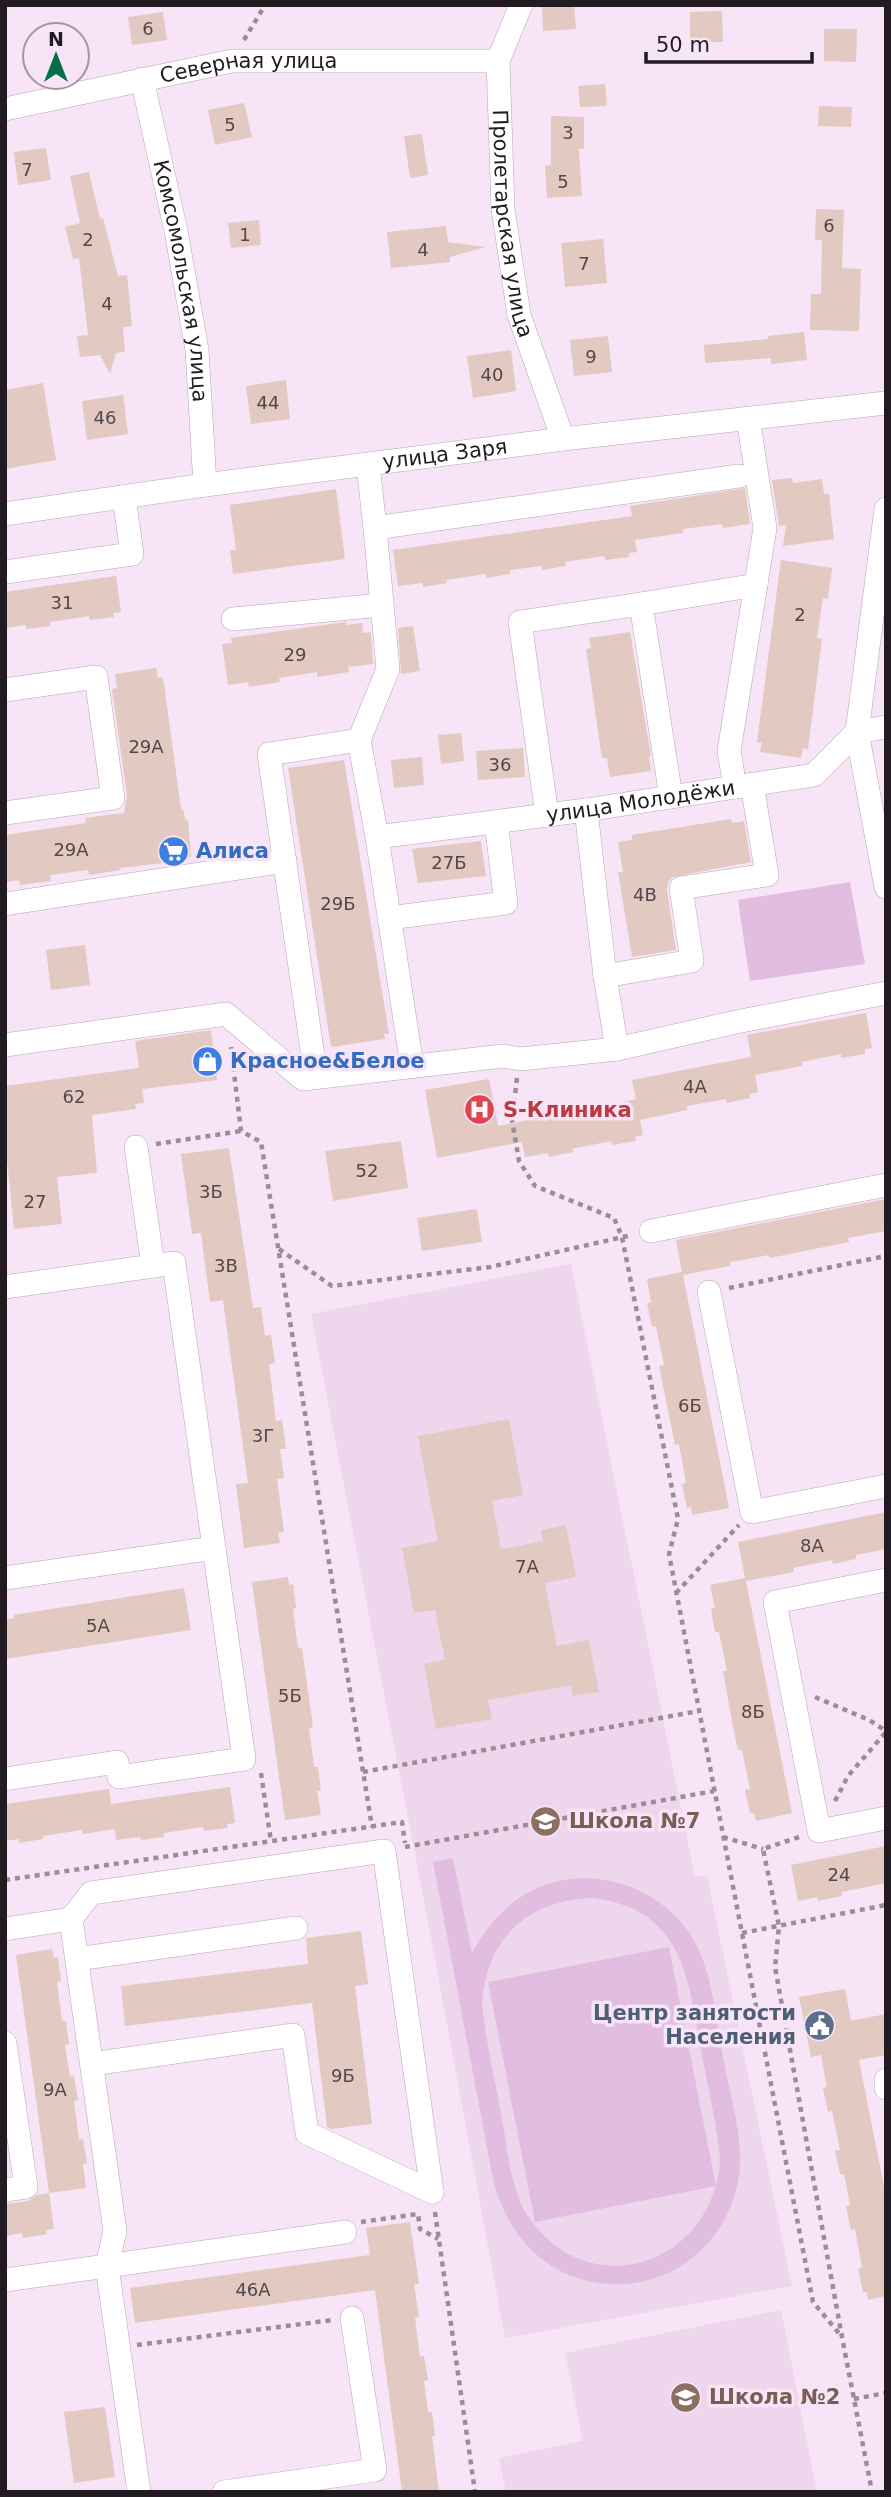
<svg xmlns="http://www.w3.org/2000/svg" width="891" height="2497" viewBox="0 0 891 2497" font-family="'DejaVu Sans',sans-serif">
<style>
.built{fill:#eed6ed}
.green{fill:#e1bde0;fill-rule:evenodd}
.building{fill:#e2c9c1}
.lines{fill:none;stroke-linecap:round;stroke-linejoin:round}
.minor-casing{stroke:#b7a5b6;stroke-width:24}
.path{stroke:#9a8d99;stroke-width:4.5;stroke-dasharray:5 5;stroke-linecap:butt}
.minor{stroke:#fff;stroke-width:23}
.labels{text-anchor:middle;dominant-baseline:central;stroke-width:7;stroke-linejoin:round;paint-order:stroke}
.number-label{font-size:18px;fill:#52474a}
.street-label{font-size:21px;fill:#221c22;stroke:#f7e4f6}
.shop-label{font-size:21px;font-weight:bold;fill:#366cbe;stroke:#f7e4f6;text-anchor:start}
.health-label{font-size:21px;font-weight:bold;fill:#be3a42;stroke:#f7e4f6;text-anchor:start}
.education-label{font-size:21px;font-weight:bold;fill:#785e54;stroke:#f7e4f6;text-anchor:start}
.service-label{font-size:21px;font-weight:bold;fill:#4e5e75;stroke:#f7e4f6;text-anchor:end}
</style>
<rect width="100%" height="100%" fill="#f7e4f6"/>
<!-- built -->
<path class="built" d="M571 1264 695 1877 707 1876 792 2286 505 2338 429 1927 311 1314Z
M781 2310 817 2492H506L499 2458 583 2441 565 2353Z"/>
<!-- green -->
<path class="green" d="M850 882 865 964 750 981 738 900Z
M453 1858 472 1953C492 1916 521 1888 563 1880 622 1870 683 1903 703 1960 714 1991 717 2026 723 2058 729 2091 741 2128 740 2162 738 2236 673 2294 599 2283 544 2275 509 2236 494 2184L433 1862ZM593 1898C685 1910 688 1979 702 2054 708 2089 717 2124 720 2159 714 2266 587 2306 528 2216 510 2189 508 2150 502 2119 495 2081 486 2042 482 2004 486 1938 528 1900 593 1898Z
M669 1947 716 2186 535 2222 488 1982Z"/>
<!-- building -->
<path class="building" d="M542 5H574L576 29 543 31Z
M722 11 723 42H690V12Z
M163 12 167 40 132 45 128 17Z
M824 29H857L856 62 824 61Z
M605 84 607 106 580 107 578 86Z
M244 103 252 137 215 145 208 110Z
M819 106 852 107 851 127 818 126Z
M551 116 584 117V149H579L582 196 547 198 545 166 551 165Z
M422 134 428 175 410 178 404 136Z
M46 148 51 180 18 185 14 152Z
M89 172 100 219 103 218 118 276 127 275 132 326 123 327 125 352 116 353 110 374 100 355 80 357 77 336 88 335 79 258 73 259 65 227 80 223 70 176Z
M816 209 844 210 842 268 861 269 859 331 810 330 811 294H821L822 240H815Z
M259 220 261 245 231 248 228 223Z
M446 226 448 242 485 247 450 257V262L391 268 387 232Z
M603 239 607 283 565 287 561 243Z
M804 332 807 360 771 364V358L705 363 704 345 768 339V336Z
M608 336 612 372 574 376 570 340Z
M511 350 516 391 473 398 467 356Z
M286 380 290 419 251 424 246 386Z
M43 383 56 460 5 469V390Z
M123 395 128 434 87 440 82 401Z
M792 478 793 483 822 479 824 494H829L834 539 783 546 786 525 779 526 772 480Z
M745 488 750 524 723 528 722 524 683 529V533L635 540 637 552 629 553V557L605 560V556L565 562 566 566 542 570 541 566 510 570V574L486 578V574L446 580 447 583 423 587 422 583 398 586 393 550 632 516 630 506Z
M336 489 345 559 233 574 230 550H236L230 505Z
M781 560 832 568 828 599 823 598 817 638 822 639 808 749 803 748 801 758 760 752 762 743 757 742Z
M116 576 121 612 113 613 114 617 90 620 89 616 50 622V626L26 629V625L5 628V592Z
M346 622 347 625 362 623 363 633 371 632 373 664 348 667 349 672 317 677V672L279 678 280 682 249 687 248 682 228 685 222 644 232 643 231 638Z
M413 626 420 671 401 674 398 628Z
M630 632 651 756 649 757 651 771 610 777 607 758H602L586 649 591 648 589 638Z
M156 668 158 678 163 677 181 809H183L186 821 188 820 191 857 181 858V861L120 868V870L89 875 88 870 50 875 51 881 20 885 19 880 5 882V835L86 823 85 818 124 813 127 796 112 689 117 688 115 674Z
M461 733 464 761 441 764 438 735Z
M523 748 525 777 478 780 476 751Z
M422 757 424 785 394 788 391 760Z
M344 760 389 1034H384L385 1039 331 1047 288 768Z
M731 819 732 823 744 821 751 862 673 877 668 882 667 890 676 950 632 957 618 872H623L618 842 632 840V835Z
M481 841 486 876 418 883 412 849Z
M85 945 90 985 51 990 46 950Z
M866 1013 872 1048 865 1049V1054L841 1058V1054L802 1062V1066L755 1075 758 1092 750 1094V1098L727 1103 726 1099 687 1106V1110L640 1120 643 1135 635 1137 636 1141 612 1145 611 1141 572 1149 573 1152 549 1157 548 1153 525 1157 522 1142 437 1158 425 1090 489 1079 498 1126 636 1099 632 1080 751 1057 747 1035Z
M211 1030 217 1080 142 1089 144 1103 135 1104 136 1109 92 1115 97 1173 57 1177 62 1224 14 1229 5 1141V1086L139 1068 135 1041Z
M401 1141 408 1188 333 1201 325 1151Z
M229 1148 253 1308 261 1307 265 1336 271 1335 275 1363 269 1364 276 1421 282 1420 286 1449H280L284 1478 277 1479 284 1532 278 1533 280 1543 244 1548 236 1484 248 1483 223 1300 210 1302 201 1233 192 1234 181 1154Z
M886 1199V1231L848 1238 849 1242 770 1258 769 1255 730 1262V1266L683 1275 729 1508 692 1515 691 1507 687 1508 682 1484 686 1483 679 1444 675 1445 659 1366 664 1365 656 1326 652 1327 647 1303H651L647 1279 682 1272 676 1240Z
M477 1209 482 1242 422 1251 417 1218Z
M509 1419 523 1495 492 1501 501 1549 543 1541 541 1530 566 1525 576 1577 545 1583 557 1646 589 1640 599 1692 573 1696 571 1685 488 1700 492 1719 436 1729 424 1664 445 1660 435 1610 414 1613 402 1548 438 1541 418 1436Z
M886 1512V1549L856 1555V1559L833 1564 832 1560 793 1568 794 1572 746 1581 792 1813 756 1821 754 1813H750L745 1790 750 1789 742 1750H738L733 1727 723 1671H727L719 1632H715L711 1609 715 1608 710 1585 745 1578 738 1542Z
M288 1577 289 1585 293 1584 296 1608 293 1609 298 1648H302L313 1727 309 1728 314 1767H318L321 1791H317L321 1815 285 1820 252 1582Z
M184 1588 191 1630 5 1659V1620L14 1618V1615Z
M230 1787 235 1823 227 1824 228 1828 204 1831 203 1827 164 1833V1837L141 1840 140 1837 116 1840 115 1829 83 1834 82 1830 43 1836V1839L19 1843V1839L5 1841V1804L109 1789 111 1804Z
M886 1846V1883L841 1892 842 1896 818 1901 817 1897 798 1901 791 1865Z
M361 1931 368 1984 355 1986 372 2124 331 2129 327 2127 312 2003 125 2026 121 1986 308 1964 306 1938Z
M52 1949 54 1958 58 1957 61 1981 57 1982 62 2021H66L69 2044 65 2045 70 2077 74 2076 78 2100 74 2101 79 2140 83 2139 87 2163 83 2164 86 2188 49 2193 16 1955Z
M845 1989 851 2021 886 2014V2055L859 2060 886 2197V2296L868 2300 867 2292H863L858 2269 862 2268 855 2229 851 2230 846 2206 850 2205 844 2174H840L835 2151 840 2150 832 2111 828 2112 823 2088 827 2087 821 2055 811 2057 799 1997Z
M49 2193 54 2229 46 2230 47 2234 23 2238 22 2233 5 2236V2204L28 2201 37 2195Z
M410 2222 419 2284 414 2285 419 2317H415L420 2357 424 2356 428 2380 424 2381 428 2412H432L435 2436H432L439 2492H402L375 2290 135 2323 130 2288 370 2255 366 2228Z
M105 2407 115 2477 74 2483 64 2412Z"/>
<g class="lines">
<defs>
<g id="minor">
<path id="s1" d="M521 5 498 61 503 209 519 315 563 439"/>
<path id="s2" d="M142 79 176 231 197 350 205 485"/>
<path id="s3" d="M5 109 232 61H498"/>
<path d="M368 465 375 528 739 476"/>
<path d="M886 509 857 732 886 887"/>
<path id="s4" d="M5 514 205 485 563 439 886 403"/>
<path d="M375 528 388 669 359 740 377 837 412 1066"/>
<path d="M5 572 132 554 124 497"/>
<path d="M641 604 756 585"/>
<path d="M233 619 382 605"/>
<path d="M5 690 96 677 113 798 5 813"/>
<path d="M735 787 729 751 765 528 748 418"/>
<path d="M586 810 605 976 617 1049"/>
<path d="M547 815 520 622 641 604 671 797"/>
<path id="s5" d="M377 837 586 810 814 775 857 732 886 727"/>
<path d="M5 904 285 861"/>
<path d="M389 918 506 903 496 822"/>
<path d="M605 976 692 961 681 888 767 875 752 784"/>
<path d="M5 1045 226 1014 303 1079 503 1056 520 1059 617 1049 736 1022 886 993"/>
<path d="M316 1077 269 754 359 740"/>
<path d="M136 1147 153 1266"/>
<path d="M651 1231 886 1185"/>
<path d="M5 1287 174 1263 214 1548 5 1578"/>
<path d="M709 1292 752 1512 886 1486"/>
<path d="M886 1580 775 1602 819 1831 886 1818"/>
<path d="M5 1779 117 1762 119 1777 244 1759 214 1548"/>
<path d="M71 1919 91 1893 384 1851 432 2192"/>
<path d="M5 1929 71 1919 115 2231 107 2266 5 2280"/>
<path d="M77 1959 296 1928"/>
<path d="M5 2043 26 2187 5 2190"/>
<path d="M92 2064 293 2035 307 2133 432 2192"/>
<path d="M886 2080V2088"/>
<path d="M139 2492 107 2266 345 2232"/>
<path d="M224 2492 375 2470 352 2318"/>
</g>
</defs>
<!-- minor casing -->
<use href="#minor" class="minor-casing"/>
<!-- path -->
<path class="path" d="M244 40 265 5
M231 1047 241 1131 261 1142 372 1827
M517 1078 512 1120 519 1161 535 1186 614 1218 622 1237 678 1519 669 1554 813 2302 842 2337
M156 1144 241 1131
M279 1249 332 1286 490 1267 632 1235
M729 1288 886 1256
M676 1593 739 1525
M815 1697 869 1720 886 1731
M363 1772 699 1711
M261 1773 271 1842
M835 1801 848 1776 886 1732
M723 1837 763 1849
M799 1837 763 1849 779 1926 775 1967 842 2337 872 2492
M405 1847 714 1791
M5 1880 402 1822 405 1843
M742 1933 886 1905
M435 2212 475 2492
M361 2222 418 2214 420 2229 438 2239
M137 2345 333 2320
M854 2399 886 2393"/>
<!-- minor -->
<use href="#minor" class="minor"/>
</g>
<!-- icons -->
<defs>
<symbol id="supermarket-disc" viewBox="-11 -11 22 22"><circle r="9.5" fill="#3f7fe0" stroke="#f7e4f6"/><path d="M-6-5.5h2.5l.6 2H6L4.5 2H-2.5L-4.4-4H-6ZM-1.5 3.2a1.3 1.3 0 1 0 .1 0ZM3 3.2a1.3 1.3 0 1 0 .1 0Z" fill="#fff"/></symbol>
<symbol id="shop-disc" viewBox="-11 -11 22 22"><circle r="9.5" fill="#3f7fe0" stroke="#f7e4f6"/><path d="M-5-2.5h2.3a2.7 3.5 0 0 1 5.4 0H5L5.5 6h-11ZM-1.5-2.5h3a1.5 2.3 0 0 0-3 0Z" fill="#fff"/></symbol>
<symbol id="hospital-disc" viewBox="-11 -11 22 22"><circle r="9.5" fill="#e0444e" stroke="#f7e4f6"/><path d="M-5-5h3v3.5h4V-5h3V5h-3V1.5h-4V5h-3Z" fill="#fff"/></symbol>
<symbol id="school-disc" viewBox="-11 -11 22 22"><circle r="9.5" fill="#8d6e63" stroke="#f7e4f6"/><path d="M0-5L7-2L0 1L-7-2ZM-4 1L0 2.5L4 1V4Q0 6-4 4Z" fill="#fff"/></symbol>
<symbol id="civic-disc" viewBox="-11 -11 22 22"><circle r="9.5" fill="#5c6f8a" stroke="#f7e4f6"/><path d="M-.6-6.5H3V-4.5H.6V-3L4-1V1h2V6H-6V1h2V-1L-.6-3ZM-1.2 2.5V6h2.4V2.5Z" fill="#fff"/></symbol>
</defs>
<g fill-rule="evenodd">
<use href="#supermarket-disc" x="156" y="834" width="35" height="35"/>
<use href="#shop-disc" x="190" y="1044" width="35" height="35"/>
<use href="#hospital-disc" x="462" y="1092" width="35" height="35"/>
<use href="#school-disc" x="528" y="1804" width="35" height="35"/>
<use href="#civic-disc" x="802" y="2008" width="35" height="35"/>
<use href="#school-disc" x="668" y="2380" width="35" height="35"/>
</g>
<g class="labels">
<!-- number labels -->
<g class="number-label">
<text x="148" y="28">6</text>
<text x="230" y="124">5</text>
<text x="568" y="132">3</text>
<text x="27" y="169">7</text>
<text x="563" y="181">5</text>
<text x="829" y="225">6</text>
<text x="245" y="234">1</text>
<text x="88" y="239">2</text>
<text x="423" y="249">4</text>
<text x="584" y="263">7</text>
<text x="107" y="303">4</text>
<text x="591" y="356">9</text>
<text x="492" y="374">40</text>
<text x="268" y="402">44</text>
<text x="105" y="417">46</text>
<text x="62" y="602">31</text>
<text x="800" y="614">2</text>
<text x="295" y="654">29</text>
<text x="146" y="746">29А</text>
<text x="500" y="764">36</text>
<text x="71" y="849">29А</text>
<text x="449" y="862">27Б</text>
<text x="645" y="894">4В</text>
<text x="338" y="903">29Б</text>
<text x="695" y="1086">4А</text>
<text x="74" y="1096">62</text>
<text x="367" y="1170">52</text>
<text x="211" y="1191">3Б</text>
<text x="35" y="1201">27</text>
<text x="226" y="1265">3В</text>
<text x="690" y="1405">6Б</text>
<text x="263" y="1435">3Г</text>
<text x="812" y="1545">8А</text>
<text x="527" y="1566">7А</text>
<text x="98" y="1625">5А</text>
<text x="290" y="1695">5Б</text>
<text x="753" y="1711">8Б</text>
<text x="839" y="1874">24</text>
<text x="343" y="2075">9Б</text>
<text x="55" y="2089">9А</text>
<text x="253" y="2289">46А</text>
</g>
<!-- street labels -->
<g class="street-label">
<text stroke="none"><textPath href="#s3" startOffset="248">Северная улица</textPath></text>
<text stroke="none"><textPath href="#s1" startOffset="224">Пролетарская улица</textPath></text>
<text stroke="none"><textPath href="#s2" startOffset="206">Комсомольская улица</textPath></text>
<text stroke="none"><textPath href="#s4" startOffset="444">улица Заря</textPath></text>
<text stroke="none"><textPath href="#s5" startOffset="266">улица Молодёжи</textPath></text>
</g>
<!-- shop labels -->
<g class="shop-label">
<text x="196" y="851">Алиса</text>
<text x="230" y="1061">Красное&amp;Белое</text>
</g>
<!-- health labels -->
<g class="health-label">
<text x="503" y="1110">S-Клиника</text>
</g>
<!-- education labels -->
<g class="education-label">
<text x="569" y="1821">Школа №7</text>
<text x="709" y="2397">Школа №2</text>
</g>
<!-- service labels -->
<g class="service-label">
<text x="796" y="2013">Центр занятости<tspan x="796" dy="24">Населения</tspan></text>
</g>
</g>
<!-- border -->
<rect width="891" height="2497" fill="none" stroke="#221c22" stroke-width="14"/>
<!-- north arrow -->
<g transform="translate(56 56)"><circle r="33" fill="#f7e4f6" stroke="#a294a1" stroke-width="2"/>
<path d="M0-5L12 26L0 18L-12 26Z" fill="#047048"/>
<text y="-10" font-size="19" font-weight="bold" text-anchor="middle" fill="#221c22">N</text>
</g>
<!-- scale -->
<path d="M646 52v10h166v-10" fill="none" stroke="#221c22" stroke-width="3.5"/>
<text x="656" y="52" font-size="21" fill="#221c22" stroke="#f7e4f6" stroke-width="5" paint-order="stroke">50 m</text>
</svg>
